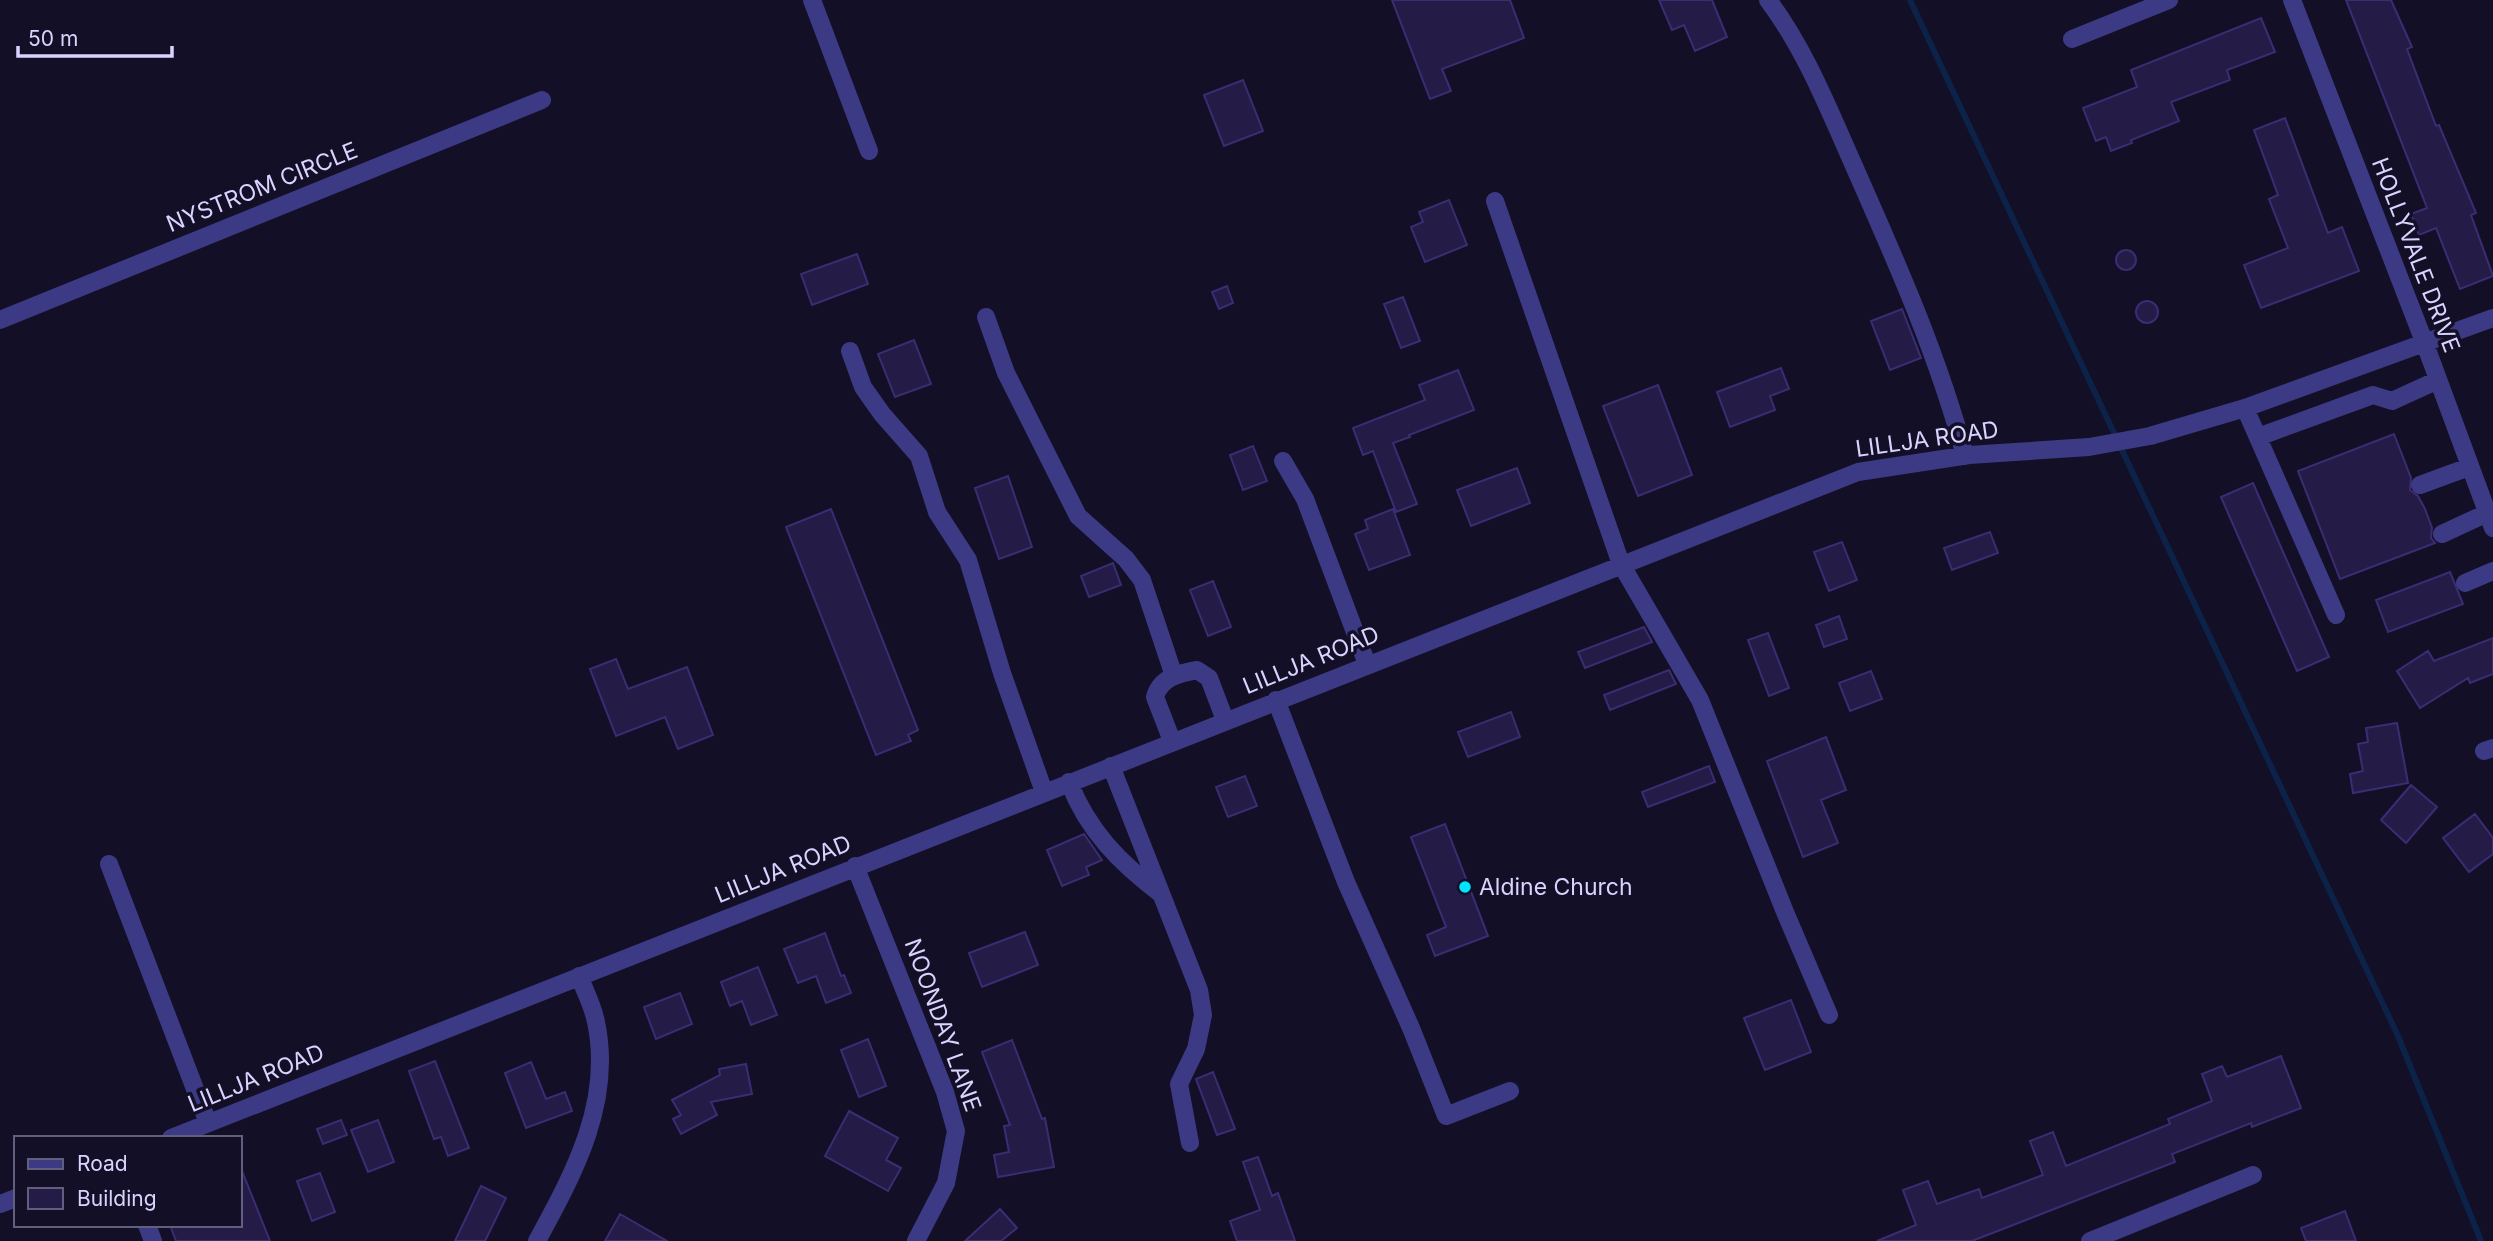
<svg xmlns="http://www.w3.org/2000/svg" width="2493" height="1241" viewBox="0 0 2493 1241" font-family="Inter,sans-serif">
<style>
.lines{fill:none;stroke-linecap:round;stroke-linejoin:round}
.stream{stroke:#0c2248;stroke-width:6}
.building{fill:#241b47;stroke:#3b2d73;stroke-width:2}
.minor{stroke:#3d3a85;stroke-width:18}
.poi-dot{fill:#00e5ff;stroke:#130f26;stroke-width:2.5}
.labels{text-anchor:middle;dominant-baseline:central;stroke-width:7;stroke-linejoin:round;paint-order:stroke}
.street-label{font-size:23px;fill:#d9d4ff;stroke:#130f26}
.poi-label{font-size:23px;fill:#d9d4ff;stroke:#130f26;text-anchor:start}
</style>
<rect width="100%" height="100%" fill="#130f26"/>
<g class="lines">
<!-- stream -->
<path class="stream" d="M1910 0 2398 1036 2481 1241"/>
</g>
<!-- building -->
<path class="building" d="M1392 0H1510L1524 38 1442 69 1451 91 1430 99Z
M1659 0H1712L1727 37 1695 51 1684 25 1672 30Z
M2346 0H2391L2412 47 2407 49 2436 126 2439 125 2476 213 2471 215 2493 276 2460 289 2436 228 2419 235 2411 214 2427 208Z
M2261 18 2275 52 2227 70 2230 80 2171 102 2179 121 2131 140 2132 143 2111 151 2106 137 2096 141 2083 108 2137 87 2131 70Z
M1243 80 1263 131 1224 146 1204 95Z
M2285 118 2328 233 2342 227 2359 271 2261 308 2244 265 2288 248 2269 199 2278 195 2254 130Z
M1449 200 1467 245 1425 262 1411 227 1423 222 1419 212Z
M2116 260a10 10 0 1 1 20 0a10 10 0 1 1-20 0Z
M857 254 868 284 812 305 801 274Z
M1227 286 1233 303 1219 309 1212 292Z
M1403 297 1420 341 1401 348 1384 304Z
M2136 312a11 11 0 1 1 22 0a11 11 0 1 1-22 0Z
M1902 309 1921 358 1890 370 1871 321Z
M914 340 931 384 895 397 878 354Z
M1781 368 1789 389 1770 396 1775 410 1730 427 1717 392Z
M1458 370 1474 410 1409 435 1410 437 1393 443 1417 504 1396 512 1373 451 1363 455 1353 428 1425 400 1419 385Z
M1658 385 1692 475 1638 496 1603 406Z
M2394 434 2411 478 2410 490 2418 496 2425 509 2432 528 2431 538 2435 543 2340 579 2298 471Z
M1253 446 1267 481 1243 490 1230 455Z
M1517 468 1530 503 1471 526 1457 490Z
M1008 476 1032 547 999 559 975 488Z
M2253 483 2329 657 2297 671 2221 497Z
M831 509 918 730 908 735 911 741 876 755 786 527Z
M1393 509 1410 555 1369 570 1355 534 1368 529 1365 520Z
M1990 532 1998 553 1952 570 1944 548Z
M1842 542 1857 580 1829 591 1814 552Z
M1113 563 1121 585 1089 597 1081 576Z
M2450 572 2463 604 2388 632 2376 600Z
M1213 581 1231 627 1208 636 1190 590Z
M1839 616 1847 639 1824 647 1816 625Z
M1644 627 1652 642 1585 668 1578 652Z
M1768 633 1789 688 1769 696 1748 640Z
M2493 638V674L2470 683 2468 678 2420 708 2397 671 2428 651 2434 661Z
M616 659 628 689 687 667 713 735 678 749 665 717 616 736 590 669Z
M1669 670 1676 684 1610 710 1604 695Z
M1871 671 1882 699 1850 711 1839 683Z
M1511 712 1520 737 1468 757 1458 732Z
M2397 723 2408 783 2353 793 2350 774 2363 771 2358 744 2368 742 2366 728Z
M1826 737 1846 790 1821 800 1838 843 1803 857 1767 761Z
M1709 766 1715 782 1648 807 1642 792Z
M1245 776 1257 806 1228 817 1216 787Z
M2411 785 2437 807 2406 843 2381 820Z
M2475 814 2493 838V854L2469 872 2443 838Z
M1445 824 1488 936 1435 956 1427 935 1446 927 1411 837Z
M1084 834 1102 860 1086 867 1089 875 1062 886 1047 850Z
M1025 932 1038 965 982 987 969 953Z
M825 933 841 976 844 975 851 993 826 1003 816 976 798 983 784 949Z
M758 967 777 1015 751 1025 742 1001 730 1006 721 982Z
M680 993 692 1024 656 1039 644 1007Z
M1791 1000 1811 1052 1765 1070 1744 1018Z
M868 1039 886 1086 859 1097 841 1050Z
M1012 1040 1042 1119 1045 1118 1054 1167 998 1177 994 1155 1009 1152 1004 1126 1010 1125 982 1052Z
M2281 1056 2301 1108 2252 1127 2251 1123 2172 1154 2175 1162 1972 1241H1877L1916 1225 1903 1190 1928 1181 1937 1204 1979 1189 1982 1198 2043 1175 2030 1141 2053 1132 2066 1166 2170 1124 2168 1119 2212 1101 2202 1074 2222 1066 2227 1077Z
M435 1061 469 1148 448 1156 441 1137 434 1139 409 1071Z
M531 1062 546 1099 565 1092 572 1111 526 1128 505 1073Z
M746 1064 752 1094 711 1102 717 1115 681 1134 673 1119 681 1115 672 1100 720 1075 719 1069Z
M1213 1072 1235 1129 1217 1135 1196 1079Z
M849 1111 898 1138 886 1160 901 1168 888 1191 825 1156Z
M341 1120 347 1135 323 1144 317 1129Z
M378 1120 394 1162 368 1172 351 1130Z
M1258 1157 1272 1196 1278 1193 1295 1241H1237L1230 1221 1260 1210 1243 1162Z
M240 1166 270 1241H176L170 1225H240Z
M320 1173 335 1212 312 1221 297 1181Z
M481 1186 506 1198 485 1241H455Z
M1000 1209 1017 1228 1001 1241H965Z
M2345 1211 2356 1241H2306L2301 1228Z
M620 1214 667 1241H605Z"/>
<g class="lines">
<!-- minor -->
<path class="minor" d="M812 0 869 151
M1768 0C1805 49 1829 110 1854 166 1896 261 1938 355 1965 456
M2292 0 2425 344 2493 528
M2072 39 2169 0
M1495 201 1621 564 1700 700 1785 912 1829 1015
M986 317 1006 373 1078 516 1126 559 1142 580 1174 676
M0 320 542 100
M850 351 863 387 882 414 919 456 937 512 968 560 1002 673 1044 792
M2245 408 2336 615
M2258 437 2373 395 2392 401 2438 380
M1283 461 1305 499 1367 664
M2420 485 2469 467
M2442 534 2487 513
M2465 583 2493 571
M1276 700 1346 882 1411 1028 1446 1116 1510 1091
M1172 741 1155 697C1160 678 1179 673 1197 670L1209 678 1225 720
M2484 751 2493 748
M1111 766 1199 990 1203 1015 1196 1049 1179 1084 1190 1143
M1069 782C1088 831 1120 863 1161 894
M109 864 208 1123
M855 866 945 1092 956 1131 946 1183 916 1241
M171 1138 1858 472 1969 455 2089 447 2150 436 2245 408 2493 318
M0 1204 16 1198
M147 1225 153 1241
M537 1241C574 1173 613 1102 596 1022 593 1006 585 991 579 976
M2090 1241 2253 1175"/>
</g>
<!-- markers -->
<circle class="poi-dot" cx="1465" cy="887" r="7"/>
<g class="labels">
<!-- street labels -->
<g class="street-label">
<text transform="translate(262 187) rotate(-22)">NYSTROM CIRCLE</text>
<text transform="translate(2416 255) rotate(69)">HOLLYVALE DRIVE</text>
<text transform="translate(1927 439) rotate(-8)">LILLJA ROAD</text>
<text transform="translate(1311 660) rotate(-22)">LILLJA ROAD</text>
<text transform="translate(783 869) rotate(-22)">LILLJA ROAD</text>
<text transform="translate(943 1025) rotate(70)">NOONDAY LANE</text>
<text transform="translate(256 1078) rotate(-22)">LILLJA ROAD</text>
</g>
<!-- poi labels -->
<g class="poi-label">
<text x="1479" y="887">Aldine Church</text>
</g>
</g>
<!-- legend -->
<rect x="14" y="1136" width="228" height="91" fill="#130f26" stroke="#625e7d" stroke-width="2"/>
<rect x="28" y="1159" width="35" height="10" fill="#3d3a85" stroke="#625e7d" stroke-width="2"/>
<text x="77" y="1171" font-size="21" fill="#d9d4ff">Road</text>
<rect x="28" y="1188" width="35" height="21" fill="#241b47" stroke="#625e7d" stroke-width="2"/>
<text x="77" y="1206" font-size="21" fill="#d9d4ff">Building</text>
<!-- scale -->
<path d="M18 46v10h154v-10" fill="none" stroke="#d9d4ff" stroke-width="3.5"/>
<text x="28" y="46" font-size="21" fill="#d9d4ff" stroke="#130f26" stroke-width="5" paint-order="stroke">50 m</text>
</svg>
